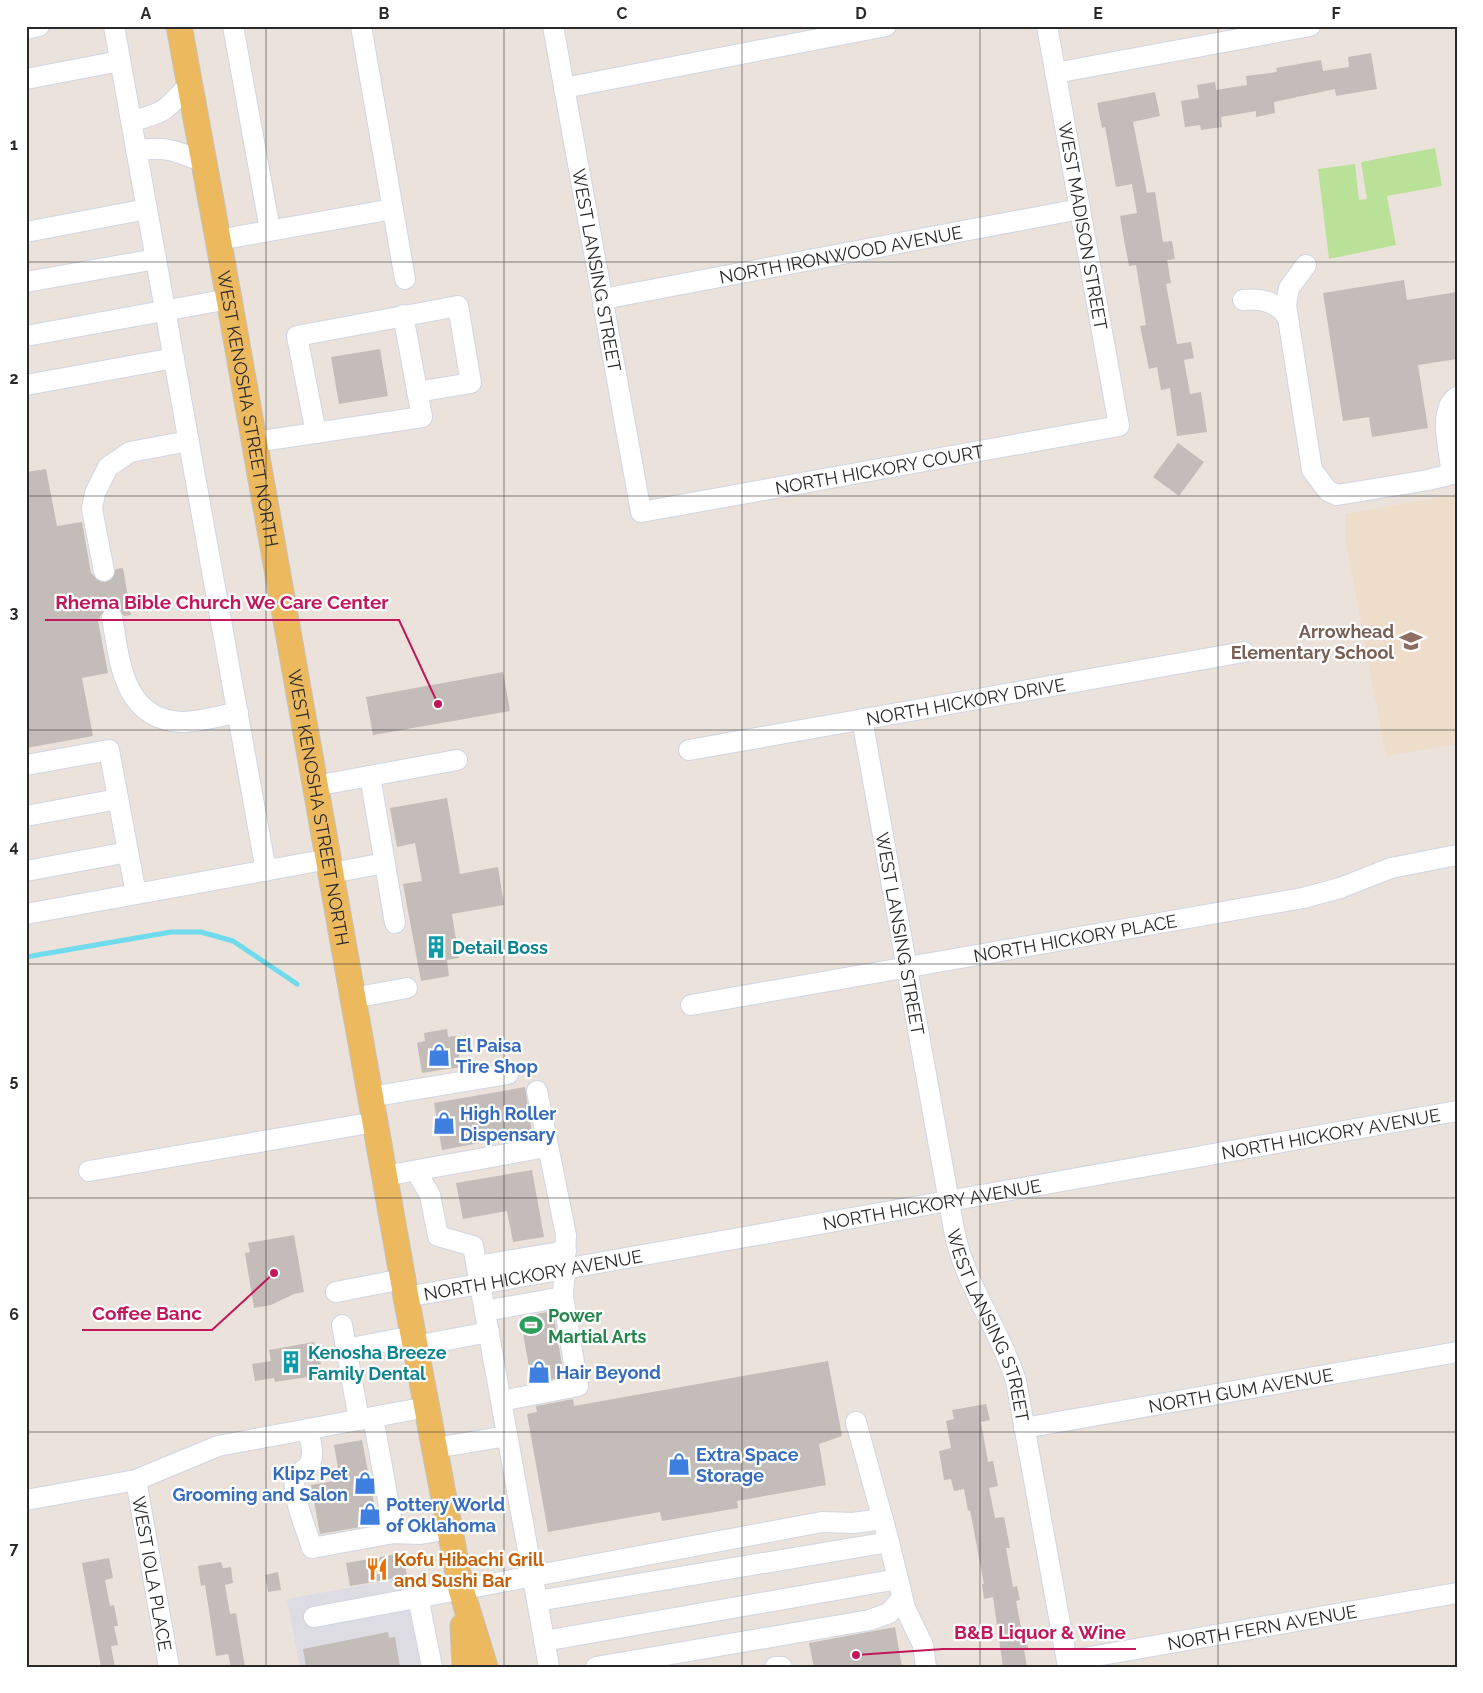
<svg xmlns="http://www.w3.org/2000/svg" width="1483" height="1693" viewBox="0 0 1483 1693" font-family="Raleway,sans-serif">
<style>
.industrial{fill:#dddce3}
.education{fill:#edddca}
.green{fill:#bae198}
.lines{fill:none;stroke-linecap:round;stroke-linejoin:round}
.stream{stroke:#6fdbec;stroke-width:5}
.building{fill:#c3bcb8}
.minor-tunnel{stroke:#c4bdb7;stroke-width:20;stroke-dasharray:20 10;stroke-linecap:butt}
.minor-casing{stroke:#d0d6e2;stroke-width:22}
.major-casing{stroke:#c3c3c3;stroke-width:27}
.minor{stroke:#fff;stroke-width:20}
.major{stroke:#edb95e;stroke-width:25}
.grid{fill:none;stroke:#292929;stroke-width:1;stroke-opacity:0.55}
.labels{text-anchor:middle;dominant-baseline:central;stroke-width:4.5;stroke-linejoin:round;paint-order:stroke}
.street-label{font-size:18px;fill:#292929;stroke:#fff}
.education-label{font-size:18px;font-weight:bold;fill:#785e54;stroke:#fff;text-anchor:end}
.culture-label{font-size:18px;font-weight:bold;fill:#0d838f;stroke:#fff;text-anchor:start}
.shop-label{font-size:18px;font-weight:bold;fill:#366cbe;stroke:#fff;text-anchor:start}
.leisure-label{font-size:18px;font-weight:bold;fill:#27864d;stroke:#fff;text-anchor:start}
.food-label{font-size:18px;font-weight:bold;fill:#c56008;stroke:#fff;text-anchor:start}
.leader{fill:none;stroke:#c2185b;stroke-width:2}
.callout-dot{fill:#c2185b;stroke:#fff;stroke-width:2}
.callout-label{font-size:19px;text-anchor:middle;font-weight:bold;fill:#c2185b;stroke:#fff;stroke-width:4.5;stroke-linejoin:round;paint-order:stroke}
.neatline{fill:none;stroke:#292929;stroke-width:2}
.grid-label{font-size:16px;text-anchor:middle;font-weight:bold;fill:#292929}
</style>
<rect width="100%" height="100%" fill="#ebe2db"/>
<!-- industrial -->
<path class="industrial" d="M425 1574 438 1667H300L287 1599Z"/>
<!-- education -->
<path class="education" d="M1457 494V744L1386 756 1345 537V514Z"/>
<!-- green -->
<path class="green" d="M1435 148 1442 186 1387 196 1396 245 1329 259 1318 169 1355 164 1359 200 1367 199 1361 162Z"/>
<g class="lines">
<!-- stream -->
<path class="stream" d="M26 957 171 932H201L233 941 297 984"/>
</g>
<!-- building -->
<path class="building" d="M1371 53 1377 89 1336 96 1335 89 1274 102 1275 113 1256 117V111L1221 117 1222 127 1201 130 1200 125 1185 127 1181 101 1199 98 1197 85 1215 82 1216 90 1247 85 1246 76 1277 72 1276 68 1321 60 1323 71 1349 67 1348 57Z
M1155 92 1160 116 1133 122 1147 193 1155 192 1163 242 1172 241 1175 259 1167 260 1171 283 1166 284 1177 344 1191 342 1194 358 1184 360 1190 394 1201 392 1207 432 1177 436 1170 388 1161 390 1157 367 1149 369 1140 326 1146 325 1136 265 1129 266 1124 240 1120 216 1137 213 1132 184 1116 187 1105 127 1102 128 1097 103Z
M1404 280 1407 300 1457 292V359L1418 365 1428 428 1372 437 1369 417 1343 421 1323 293Z
M380 349 388 396 339 404 331 357Z
M1178 443 1204 462 1179 496 1153 477Z
M46 469 57 526 82 522 91 573 100 582 111 580 116 569 123 568 131 615 124 616 117 607 110 606 104 609 98 621 108 673 82 678 93 736 26 748V472Z
M503 672 510 711 373 735 366 697Z
M447 798 460 874 498 867 504 905 452 914 459 958 447 960 449 976 421 981 403 884 422 881 415 843 397 847 390 808Z
M447 1029 448 1037 456 1036 461 1067 422 1073 417 1043 425 1041 424 1033Z
M525 1087 532 1133 442 1150 434 1103Z
M532 1170 544 1237 513 1242 507 1211 463 1219 456 1183Z
M294 1235 304 1292 294 1294 271 1305 254 1308 245 1253 250 1252 248 1243Z
M553 1311 564 1377 532 1383 520 1317Z
M314 1342 321 1364 318 1365 320 1375 275 1382 274 1378 255 1381 252 1364 271 1361 269 1350Z
M828 1361 842 1436 819 1444 826 1485 737 1501 738 1508 662 1521 660 1512 548 1532 527 1414 537 1412 536 1406 573 1399 574 1406Z
M986 1404 990 1420 981 1422 988 1462 993 1461 998 1486 989 1488 995 1518 1004 1517 1010 1548H1006L1013 1587 1017 1586 1020 1600 1016 1601 1021 1628 1024 1627 1028 1649H1024L1027 1667H1003L993 1597 984 1599 982 1584H984L970 1510 968 1511 964 1489 954 1491 951 1479 944 1480 939 1451 951 1448 946 1421 954 1419 952 1410Z
M362 1440 378 1524 320 1534 311 1485 340 1480 334 1445Z
M403 1553 407 1576 350 1586 346 1563Z
M109 1558 113 1578 105 1580 110 1606 114 1605 118 1626H114L118 1645 111 1646 115 1667H101L82 1563Z
M221 1562 223 1568 231 1567 233 1583 225 1585 230 1614 236 1613 245 1667H231L228 1654 216 1656 205 1585 201 1586 198 1566Z
M278 1572 281 1590 268 1592 265 1575Z
M895 1627 902 1667H814L809 1643Z
M388 1632 389 1638 395 1637 400 1667H306L303 1649Z"/>
<g class="lines">
<!-- minor-tunnel -->
<path class="minor-tunnel" d="M104 571 112 618"/>
<defs>
<g id="minor">
<path d="M114 26 266 871"/>
<path d="M233 26 270 230"/>
<path d="M361 26 405 279"/>
<path id="s1" d="M553 26 641 512 1119 426 1047 26"/>
<path d="M26 29 39 26"/>
<path d="M1055 73 1310 26"/>
<path d="M26 79 120 61"/>
<path d="M564 88 886 26"/>
<path d="M131 121C164 114 167 109 189 85"/>
<path d="M136 151C165 145 178 152 204 162"/>
<path d="M26 232 147 209"/>
<path d="M218 240 393 209"/>
<path d="M1306 265 1289 288 1286 305 1312 470 1328 491 1337 495 1428 480 1452 474C1450 454 1437 409 1457 397"/>
<path d="M26 282 156 259"/>
<path id="s2" d="M603 299 1080 209"/>
<path d="M1243 300C1261 298 1275 301 1287 316"/>
<path d="M26 336 229 299"/>
<path d="M26 385 174 358"/>
<path d="M316 433 297 336 458 306 471 383 417 392"/>
<path d="M254 442 422 417 403 315"/>
<path d="M104 571 92 509 95 493 108 467 130 452 189 441"/>
<path d="M112 618C120 662 123 719 181 722 200 722 220 716 238 712"/>
<path id="s3" d="M862 719 955 1235C967 1288 1000 1330 1016 1381L1068 1667"/>
<path id="s4" d="M689 750 1244 652"/>
<path d="M26 765 109 750 136 894"/>
<path d="M370 776 395 923"/>
<path d="M315 786 457 760"/>
<path d="M26 816 118 799"/>
<path d="M26 871 128 852"/>
<path d="M331 873 385 863"/>
<path d="M26 914 329 859"/>
<path d="M353 998 407 988"/>
<path id="s5" d="M691 1005 1303 898 1340 888 1391 868 1457 855"/>
<path d="M370 1097 508 1074"/>
<path d="M89 1171 375 1122"/>
<path d="M416 1171 430 1195 438 1236 473 1246 549 1667"/>
<path d="M385 1176 546 1147"/>
<path d="M477 1266 566 1251"/>
<path d="M336 1292 403 1279"/>
<path id="s6" d="M406 1297 1457 1111"/>
<path d="M485 1311 563 1297"/>
<path d="M342 1325 359 1420"/>
<path d="M415 1346 489 1332"/>
<path d="M346 1349 413 1336"/>
<path d="M501 1401 578 1386 563 1297 566 1235 537 1091"/>
<path d="M373 1417 394 1533"/>
<path d="M856 1422 889 1542 905 1608 923 1645 926 1667"/>
<path id="s7" d="M1024 1428 1457 1352"/>
<path d="M308 1429C310 1441 316 1456 308 1466 304 1470 299 1473 296 1477 289 1489 308 1534 312 1548L394 1533 420 1534 450 1529"/>
<path d="M435 1448 507 1436"/>
<path id="s8" d="M136 1480 169 1667"/>
<path d="M26 1500 136 1480 218 1446 427 1407"/>
<path d="M418 1597 432 1667"/>
<path d="M537 1601 889 1542"/>
<path d="M314 1617 822 1522 853 1523 883 1519"/>
<path d="M544 1641 898 1579"/>
<path id="s9" d="M1067 1661 1457 1593"/>
<path d="M596 1667 870 1620 889 1613 902 1598"/>
<path d="M775 1667H782"/>
</g>
<g id="major">
<path id="s10" d="M179 26 229 299 406 1297 461 1589 485 1667"/>
<path d="M463 1626 465 1667"/>
</g>
</defs>
<!-- minor casing -->
<use href="#minor" class="minor-casing"/>
<!-- major casing -->
<use href="#major" class="major-casing"/>
<!-- minor -->
<use href="#minor" class="minor"/>
<!-- major -->
<use href="#major" class="major"/>
</g>
<!-- grid -->
<path class="grid" d="M266 26V1667M504 26V1667M742 26V1667M980 26V1667M1218 26V1667M26 262H1457M26 496H1457M26 730H1457M26 964H1457M26 1198H1457M26 1432H1457"/>
<!-- icons -->
<defs>
<symbol id="school-bare" viewBox="-9 -9 18 18"><path d="M0-5L7-2L0 1L-7-2ZM-4 1L0 2.5L4 1V4Q0 6-4 4Z" fill="#8d6e63" stroke="#fff" stroke-width="2.5" paint-order="stroke"/></symbol>
<symbol id="building-bare" viewBox="-9 -9 18 18"><path d="M-4-6H4V6H1V3H-1V6H-4ZM-2.5-4.3h1.7v1.8h-1.7ZM.8-4.3h1.7v1.8H.8ZM-2.5-1h1.7V.8h-1.7ZM.8-1h1.7V.8H.8Z" fill="#0f9aa8" stroke="#fff" stroke-width="2.5" paint-order="stroke"/></symbol>
<symbol id="shop-bare" viewBox="-9 -9 18 18"><path d="M-5-2.5h2.3a2.7 3.5 0 0 1 5.4 0H5L5.5 6h-11ZM-1.5-2.5h3a1.5 2.3 0 0 0-3 0Z" fill="#3f7fe0" stroke="#fff" stroke-width="2.5" paint-order="stroke"/></symbol>
<symbol id="stadium-bare" viewBox="-9 -9 18 18"><path d="M0-5a6.5 5 0 1 0 0 10a6.5 5 0 1 0 0-10ZM-3.5-1.8h7v3.6h-7Z" fill="#2e9e5b" stroke="#fff" stroke-width="2.5" paint-order="stroke"/></symbol>
<symbol id="restaurant-bare" viewBox="-9 -9 18 18"><path d="M-5-6h1v4h1v-4h1v4h1v-4h1v5L-1.5 .5V6h-2V.5L-5-1ZM5-6V6H3V1.5H1.5Q1.5-4 5-6Z" fill="#e8710a" stroke="#fff" stroke-width="2.5" paint-order="stroke"/></symbol>
</defs>
<g fill-rule="evenodd">
<use href="#school-bare" x="1395" y="625" width="32" height="32"/>
<use href="#building-bare" x="420" y="931" width="32" height="32"/>
<use href="#shop-bare" x="423" y="1039" width="32" height="32"/>
<use href="#shop-bare" x="428" y="1107" width="32" height="32"/>
<use href="#stadium-bare" x="515" y="1309" width="32" height="32"/>
<use href="#building-bare" x="275" y="1346" width="32" height="32"/>
<use href="#shop-bare" x="523" y="1356" width="32" height="32"/>
<use href="#shop-bare" x="663" y="1448" width="32" height="32"/>
<use href="#shop-bare" x="349" y="1467" width="32" height="32"/>
<use href="#shop-bare" x="354" y="1498" width="32" height="32"/>
<use href="#restaurant-bare" x="361" y="1553" width="32" height="32"/>
</g>
<g class="labels">
<!-- street labels -->
<g class="street-label">
<text transform="translate(1083 226) rotate(80)">WEST MADISON STREET</text>
<text stroke="none"><textPath href="#s2" startOffset="242">NORTH IRONWOOD AVENUE</textPath></text>
<text stroke="none"><textPath href="#s1" startOffset="248">WEST LANSING STREET</textPath></text>
<text stroke="none"><textPath href="#s10" startOffset="389">WEST KENOSHA STREET NORTH</textPath></text>
<text stroke="none"><textPath href="#s1" startOffset="736">NORTH HICKORY COURT</textPath></text>
<text stroke="none"><textPath href="#s4" startOffset="281">NORTH HICKORY DRIVE</textPath></text>
<text stroke="none"><textPath href="#s10" startOffset="794">WEST KENOSHA STREET NORTH</textPath></text>
<text stroke="none"><textPath href="#s3" startOffset="218">WEST LANSING STREET</textPath></text>
<text stroke="none"><textPath href="#s5" startOffset="390">NORTH HICKORY PLACE</textPath></text>
<text stroke="none"><textPath href="#s6" startOffset="939">NORTH HICKORY AVENUE</textPath></text>
<text stroke="none"><textPath href="#s6" startOffset="534">NORTH HICKORY AVENUE</textPath></text>
<text stroke="none"><textPath href="#s6" startOffset="129">NORTH HICKORY AVENUE</textPath></text>
<text stroke="none"><textPath href="#s3" startOffset="621">WEST LANSING STREET</textPath></text>
<text stroke="none"><textPath href="#s7" startOffset="220">NORTH GUM AVENUE</textPath></text>
<text stroke="none"><textPath href="#s8" startOffset="95">WEST IOLA PLACE</textPath></text>
<text stroke="none"><textPath href="#s9" startOffset="198">NORTH FERN AVENUE</textPath></text>
</g>
<!-- education labels -->
<g class="education-label">
<text x="1394" y="631">Arrowhead<tspan x="1394" dy="21">Elementary School</tspan></text>
</g>
<!-- culture labels -->
<g class="culture-label">
<text x="452" y="947">Detail Boss</text>
<text x="308" y="1352">Kenosha Breeze<tspan x="308" dy="21">Family Dental</tspan></text>
</g>
<!-- shop labels -->
<g class="shop-label">
<text x="456" y="1045">El Paisa<tspan x="456" dy="21">Tire Shop</tspan></text>
<text x="460" y="1113">High Roller<tspan x="460" dy="21">Dispensary</tspan></text>
<text x="556" y="1372">Hair Beyond</text>
<text x="696" y="1454">Extra Space<tspan x="696" dy="21">Storage</tspan></text>
<text x="348" y="1473" text-anchor="end">Klipz Pet<tspan x="348" dy="21">Grooming and Salon</tspan></text>
<text x="386" y="1504">Pottery World<tspan x="386" dy="21">of Oklahoma</tspan></text>
</g>
<!-- leisure labels -->
<g class="leisure-label">
<text x="548" y="1315">Power<tspan x="548" dy="21">Martial Arts</tspan></text>
</g>
<!-- food labels -->
<g class="food-label">
<text x="394" y="1559">Kofu Hibachi Grill<tspan x="394" dy="21">and Sushi Bar</tspan></text>
</g>
</g>
<!-- callouts -->
<path class="leader" d="M438 704L399 620H45M274 1273L212 1330H82M856 1655L943 1649H1136"/>
<g class="callout-dot">
<circle cx="438" cy="704" r="5"/>
<circle cx="274" cy="1273" r="5"/>
<circle cx="856" cy="1655" r="5"/>
</g>
<g class="callout-label">
<text x="222" y="609">Rhema Bible Church We Care Center</text>
<text x="147" y="1320">Coffee Banc</text>
<text x="1040" y="1639">B&amp;B Liquor &amp; Wine</text>
</g>
<!-- border -->
<rect width="1483" height="1693" fill="none" stroke="#ffffff" stroke-width="55"/>
<rect x="28" y="28" width="1428" height="1638" class="neatline"/>
<g class="grid-label">
<text x="146" y="19">A</text>
<text x="384" y="19">B</text>
<text x="622" y="19">C</text>
<text x="861" y="19">D</text>
<text x="1098" y="19">E</text>
<text x="1336" y="19">F</text>
<text x="14" y="150">1</text>
<text x="14" y="384">2</text>
<text x="14" y="618">3</text>
<text x="14" y="852">4</text>
<text x="14" y="1086">5</text>
<text x="14" y="1320">6</text>
<text x="14" y="1554">7</text>
</g>
</svg>
